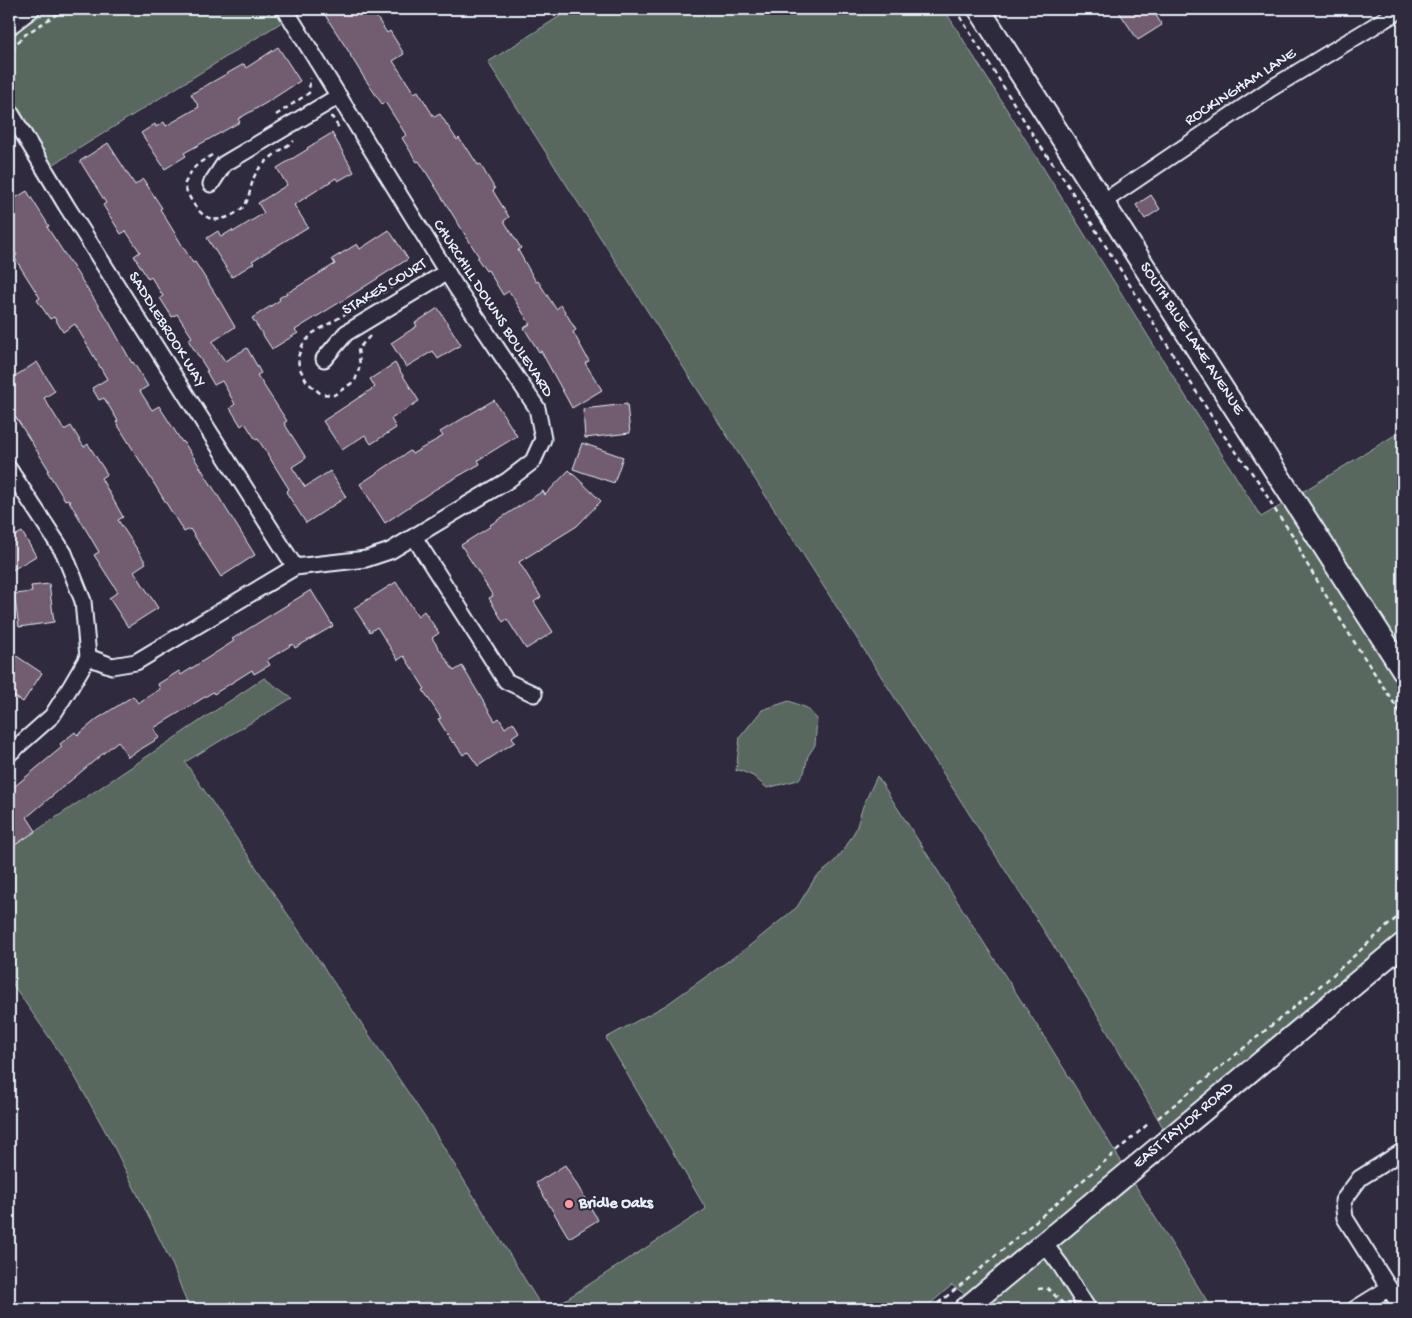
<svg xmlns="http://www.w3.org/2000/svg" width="1412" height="1318" viewBox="0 0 1412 1318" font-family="'Gochi Hand',sans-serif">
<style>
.green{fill:#58675e;stroke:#a0acab}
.building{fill:#725c70;stroke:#e8f1f8}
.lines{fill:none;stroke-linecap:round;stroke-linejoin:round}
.minor-casing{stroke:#e8f1f8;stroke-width:19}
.secondary-casing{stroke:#e8f1f8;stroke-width:25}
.path{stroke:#e8f1f8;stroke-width:2.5;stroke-dasharray:5 4;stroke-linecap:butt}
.minor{stroke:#2f2a3d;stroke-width:15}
.secondary{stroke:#2f2a3d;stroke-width:21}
.poi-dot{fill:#ff9aa2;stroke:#2f2a3d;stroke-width:2}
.labels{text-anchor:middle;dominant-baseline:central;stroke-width:4;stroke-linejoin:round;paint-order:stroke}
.street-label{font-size:16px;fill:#e8f1f8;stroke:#2f2a3d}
.poi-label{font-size:16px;font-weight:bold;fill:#e8f1f8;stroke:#2f2a3d;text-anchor:start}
</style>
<rect width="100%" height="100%" fill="#2f2a3d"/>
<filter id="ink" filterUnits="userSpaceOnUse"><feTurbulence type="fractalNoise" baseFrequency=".02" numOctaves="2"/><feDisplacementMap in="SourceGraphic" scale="10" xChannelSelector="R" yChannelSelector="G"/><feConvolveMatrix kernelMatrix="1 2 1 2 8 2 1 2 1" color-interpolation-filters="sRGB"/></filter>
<g filter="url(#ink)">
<!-- green -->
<path class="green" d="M53 9H274L282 22 51 166 27 129 9 95V45C16 27 38 18 53 9Z
M571 9H944L1261 517 1287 502 1403 683V933L1165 1131 1094 1009 488 62Z
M1403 430V656L1299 494Z
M264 678 292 698 185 762 430 1125 543 1309H189L173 1266 113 1145 69 1066 9 979V849Z
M789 701 807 708 817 719 815 745 808 756 804 773 798 780 767 788 753 776 739 770 736 771 740 737 762 710Z
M877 776 1045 1038 1124 1166 967 1296 952 1285 924 1309H551L706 1209 606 1038 666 1005 748 947 797 907 815 878 831 865 844 850 856 829 863 806Z
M1132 1180 1212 1309H1096L1067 1262 1055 1245Z
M1044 1255 1055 1270 1079 1309H985L981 1307Z"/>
<!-- building -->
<path class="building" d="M321 9H371L387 33 390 31 404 54 393 61 414 93 418 91 434 117 440 114 457 140 459 138 466 149 467 148 478 165 480 164 495 189 493 191 509 217 504 221 521 248 518 250 536 282 538 281 556 309 561 305 576 330 573 332 589 361 585 363 602 390 572 408 541 351 539 352 524 328 530 324 509 291 503 295 488 270 486 271 477 258 479 257 438 191 419 161 417 162 402 138 406 135 385 102 382 104 365 79 350 55H351Z
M1117 9H1152L1162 25 1138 40Z
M278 47 300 81 266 103 238 119 240 122 184 153 186 156 165 169 141 133 155 124 156 127 164 122 166 126 199 107 191 94 244 64 246 68Z
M332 133 354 172 338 181 336 178 294 205 308 227 252 261 254 263 232 277 207 238 218 231 221 237 232 230 233 232 264 213 258 203 287 185 277 168 308 149 307 148Z
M108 143 135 185 143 179 162 208 160 209 193 263 195 262 221 303 235 327 212 342 225 361 247 348 261 373 257 375 287 421 284 423 306 458 292 467 305 487 330 471 346 497 306 523 286 492 289 489 258 439 256 440 245 423 241 426 230 408 235 404 222 381 214 385 206 371H208L188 340 192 337 177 314 172 317 160 298 163 296 151 277 148 279 134 256 140 252 126 231 121 234 103 205 106 203 80 161Z
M27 191 49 226 47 227 109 322 132 363 133 362 148 386 140 391 152 410 159 406 182 442 183 441 202 470 255 555 221 577 190 529 184 532 116 422 118 421 104 398 99 400 92 388 107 379 75 324 63 332 54 317 50 319 37 300 40 298 14 257 17 255 9 242V202Z
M1151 195 1160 209 1145 219 1136 205Z
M389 230 408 259 350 296 295 330 298 333 272 349 252 318 280 300 279 298 335 264 332 259 357 244 360 249Z
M438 308 461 345 438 359 433 351 406 367 391 343 417 326 415 323Z
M37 362 55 391 44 398 64 430 71 426 84 447 88 444 107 474 101 478 123 517 118 520 146 563 134 571 158 608 128 627 109 598 118 592 94 555 99 552 68 499 65 500 47 471 49 470 15 416 13 417 9 410V380Z
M395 363 419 401 391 419 396 428 371 444 365 435 342 450 323 421 375 387 370 379Z
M494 400 517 436 478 460 480 464 434 490 385 523 360 484 410 451 412 454 443 436 440 432Z
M627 404 630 433 585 438 583 409Z
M582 443 623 457 614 483 573 469Z
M569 470 601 501 577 526 519 562 541 597 534 602 553 632 526 649 507 619 503 622 489 598 493 596 461 545 491 526 490 525 543 491 545 495Z
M22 532 36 556 9 572V539Z
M396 582 418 616 424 611 439 633 432 638 454 671 462 666 495 721 499 718 505 728 513 722 519 732 512 737 515 742 478 766 468 752 463 755 454 742 453 743 438 719 441 718 423 690 425 689 404 656 398 660 377 627 370 632 354 608Z
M49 584 54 622 19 627 14 594 32 592 31 586Z
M311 590 333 626 295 648 293 644 267 660 270 665 254 674 252 670 214 694 213 692 154 728 159 738 128 757 118 741 27 817 36 831 9 849V791L62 747 60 744 75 732 78 735 97 719 133 696 138 703 160 689 158 684 179 671 181 675 234 641 232 639Z
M9 651 42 673 23 702 9 693Z
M565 1165 598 1220 569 1238 536 1183Z"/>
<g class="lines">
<defs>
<path id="minor" d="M9 27 32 9
M9 110 66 205 295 567
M211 184 224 164 339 96
M1103 202 1270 89 1402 9
M324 359 346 333 447 272
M9 469 64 553 83 601 88 657 71 686 52 716 9 754
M414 537 506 681 534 694
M88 657 112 666 136 662 295 567 366 559 390 551 507 481 533 461 543 439 537 408 456 287 285 9
M1044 1243 1061 1266 1088 1309
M1355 1309 1389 1288
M1402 1309 1345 1218 1343 1201 1360 1178 1403 1151"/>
<path id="secondary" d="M979 9 1403 670
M965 1309 1403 944"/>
</defs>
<!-- minor casing -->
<use href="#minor" class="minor-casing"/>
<!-- secondary casing -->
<use href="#secondary" class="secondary-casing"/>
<!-- path -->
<path class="path" d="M267 9 271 16
M955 9 984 55 1038 143 1064 179 1222 433 1258 481 1277 513 1296 540 1304 559 1351 637 1403 717
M9 58 16 44 26 34 65 9
M9 77 15 97
M276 115 309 93 310 78
M330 117H332L339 128
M212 155C195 165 193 167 184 185 192 204 204 227 228 217 235 214 242 210 246 203 251 193 251 179 258 170 266 160 283 148 294 141
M413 274 426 264 425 263
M370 336 358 349 360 366 355 381 334 395 321 394 307 382 299 367 298 357 303 344 313 333 392 287
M1158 1118 1326 981 1403 912
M1038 1289 1047 1288 1069 1309
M931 1309 978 1271 1148 1124"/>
<!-- minor -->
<use href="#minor" class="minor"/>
<!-- secondary -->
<use href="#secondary" class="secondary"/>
</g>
</g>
<!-- markers -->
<circle class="poi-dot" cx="569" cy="1204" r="5"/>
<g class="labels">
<!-- street labels -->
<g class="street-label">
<text transform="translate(1241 88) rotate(-33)">ROCKINGHAM LANE</text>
<text transform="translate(385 288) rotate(-31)">STAKES COURT</text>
<text transform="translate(492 309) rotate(57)">CHURCHILL DOWNS BOULEVARD</text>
<text transform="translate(166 330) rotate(58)">SADDLEBROOK WAY</text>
<text transform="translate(1191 339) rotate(57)">SOUTH BLUE LAKE AVENUE</text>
<text transform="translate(1184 1126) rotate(-40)">EAST TAYLOR ROAD</text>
</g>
<!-- poi labels -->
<g class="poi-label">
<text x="579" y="1204">Bridle Oaks</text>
</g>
</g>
<!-- margin -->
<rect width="1412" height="1318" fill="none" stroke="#2f2a3d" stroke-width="30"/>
<rect x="15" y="15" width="1382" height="1288" fill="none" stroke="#e8f1f8" stroke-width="2" filter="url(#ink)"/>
</svg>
